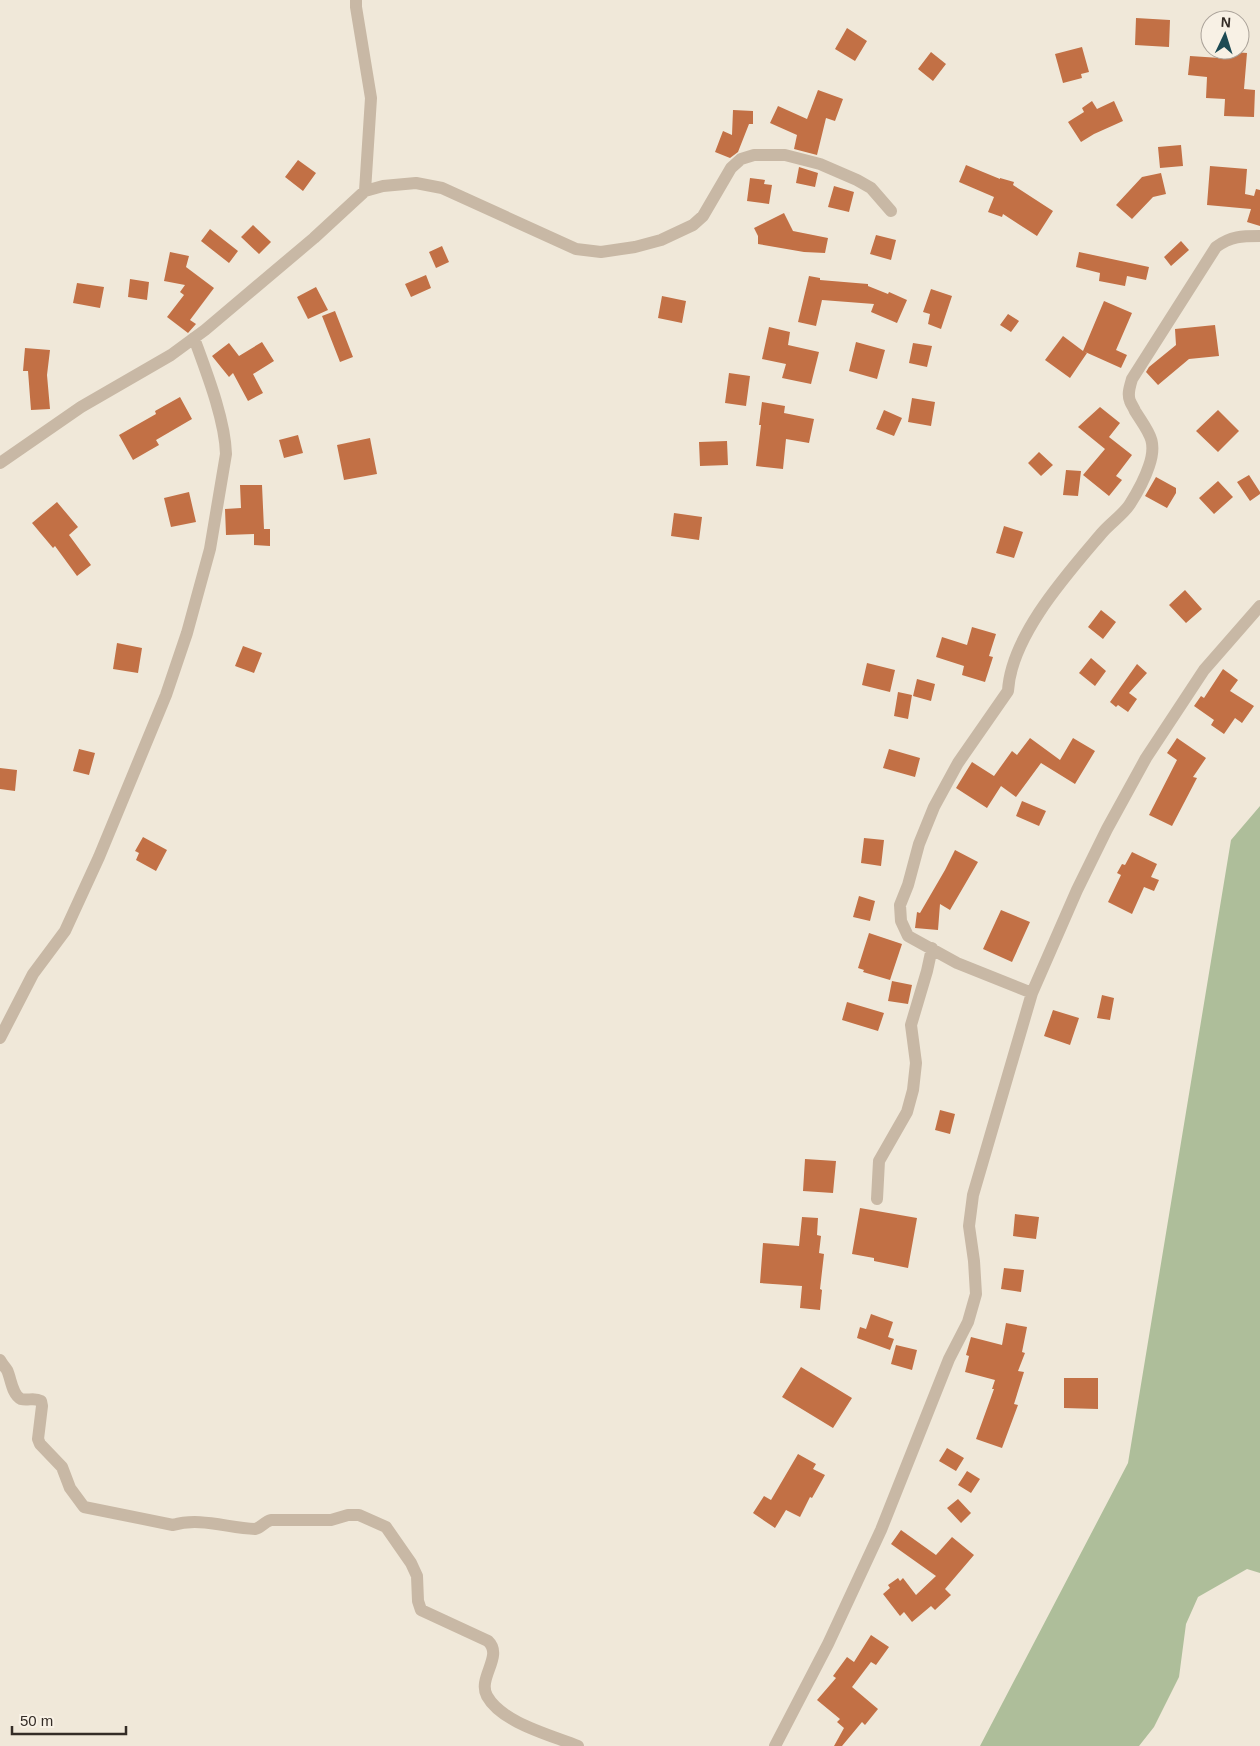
<svg xmlns="http://www.w3.org/2000/svg" width="1260" height="1746" viewBox="0 0 1260 1746" font-family="Helvetica,sans-serif">
<style>
.green{fill:#aebe9a}
.building{fill:#c27045}
.lines{fill:none;stroke-linecap:round;stroke-linejoin:round}
.minor{stroke:#c8b8a5;stroke-width:12}
</style>
<rect width="100%" height="100%" fill="#f0e8d9"/>
<!-- green -->
<path class="green" d="M1260 806V1573L1247 1569 1198 1597 1186 1624 1179 1677 1154 1727 1139 1746H980L1128 1463 1231 840Z"/>
<!-- building -->
<path class="building" d="M1136 18 1170 20 1169 47 1135 45Z
M847 28 867 41 855 61 835 49Z
M1082 47 1089 72 1081 74 1082 78 1063 83 1055 54Z
M1221 51 1247 53 1244 89 1255 90 1254 117 1224 116 1225 99 1206 98 1207 77 1188 75 1190 56 1220 58Z
M931 52 946 64 933 81 918 69Z
M818 90 843 99 835 121 826 118 817 155 794 149 797 135 770 123 778 106 807 119Z
M1092 101 1097 109 1114 101 1123 121 1094 134 1081 142 1068 122 1084 112 1082 108Z
M733 110 753 111V124H749L738 152 730 158 715 152 723 131 732 135Z
M1181 145 1183 166 1160 168 1158 147Z
M298 160 316 173 303 191 285 177Z
M966 165 1000 179V178L1014 182 1013 185 1053 211 1037 236 1003 214 1002 217 988 212 994 197 959 182Z
M1210 166 1247 169 1245 194 1254 196 1256 189 1260 190V226L1247 222 1251 209 1207 205Z
M799 167 818 173 815 187 796 183Z
M1161 173 1166 194 1153 197 1132 219 1116 205 1142 177Z
M750 178 765 180 764 184 772 185 769 204 747 201Z
M834 186 854 192 849 212 828 207Z
M784 213 793 231 828 238 825 253 804 252 758 244V236L754 228Z
M253 225 271 242 259 254 241 237Z
M210 229 238 251 229 263 201 241Z
M876 235 896 240 891 260 870 254Z
M1181 241 1189 250 1171 266 1164 257Z
M442 246 449 262 436 268 429 252Z
M170 252 189 256 186 267 214 288 190 320 196 324 188 333 167 317 184 295 180 292 185 285 164 281Z
M1079 252 1149 267 1146 280 1127 276 1125 286 1099 281 1100 273 1076 267Z
M426 275 431 288 411 297 405 284Z
M809 276 820 278V280L868 284V286L888 294 889 292 907 300 897 323 871 312 874 304 822 300 816 326 798 322Z
M130 279 149 282 147 300 128 297Z
M77 283 104 287 100 308 73 303Z
M316 287 328 310 308 319 297 297Z
M931 289 952 296 941 329 928 324 930 314 923 312Z
M662 296 686 301 682 323 658 318Z
M1104 301 1132 313 1116 350 1127 355 1121 368 1083 351 1087 353 1070 378 1045 360 1063 336 1083 351Z
M335 311 353 357 340 362 322 316Z
M1008 314 1019 321 1011 332 1000 325Z
M1215 325 1219 356 1189 359 1158 385 1146 372 1149 367 1176 345 1175 329Z
M769 327 790 332 788 345 819 352 811 384 782 378 786 364 762 359Z
M262 342 274 361 253 374 263 393 248 401 233 373 229 377 212 356 229 343 239 356Z
M856 342 885 350 877 379 849 371Z
M913 343 932 346 927 367 909 363Z
M25 348 50 350 47 375 50 409 31 410 28 371H23Z
M729 373 750 376 746 406 725 403Z
M180 397 192 419 156 440 159 445 133 460 119 435 156 414 155 411Z
M912 398 935 402 931 426 908 422Z
M762 402 785 406 784 413 814 419 809 443 786 439 783 469 756 466 761 425H759Z
M1100 407 1120 423 1109 437 1132 455 1116 476 1122 480 1109 496 1083 475 1105 449 1078 427Z
M884 410 902 418 894 436 876 429Z
M1218 410 1239 431 1218 452 1196 431Z
M298 435 303 453 284 458 279 440Z
M370 438 377 474 344 480 337 445Z
M727 441 728 465 700 466 699 442Z
M1039 452 1053 465 1041 476 1028 463Z
M1066 470 1081 471 1078 496 1063 495Z
M1249 475 1260 492V494L1250 501 1237 482Z
M1156 477 1176 488V493L1167 508 1145 496Z
M1218 481 1233 497 1214 514 1199 498Z
M240 485H262L264 529H270V546L254 545V534L226 535 225 509 241 508Z
M189 492 196 522 171 527 164 498Z
M57 502 78 527 69 535 91 565 77 576 55 546 53 548 32 523Z
M674 513 702 517 699 540 671 536Z
M1004 526 1023 532 1014 558 996 553Z
M1185 590 1202 609 1186 623 1169 605Z
M1101 610 1116 622 1103 639 1088 627Z
M972 627 996 634 989 656 993 657 985 682 962 675 964 666 936 657 942 637 967 645Z
M117 643 142 648 138 673 113 669Z
M243 646 262 653 254 673 235 666Z
M1091 658 1106 671 1095 686 1079 673Z
M867 663 895 670 890 692 862 685Z
M1137 664 1147 673 1129 693 1137 699 1128 712 1118 705 1116 707 1110 702Z
M1223 669 1238 680 1230 691 1254 706 1242 723 1235 718 1224 734 1211 725 1214 720 1194 706 1201 696 1204 698Z
M917 679 935 684 931 701 913 696Z
M898 692 912 695 908 719 894 716Z
M1030 738 1060 760 1073 738 1095 751 1075 784 1041 763 1016 797 1001 786 987 808 956 788 972 762 994 776 1012 751 1017 755Z
M1177 738 1206 758 1193 777 1197 778 1172 826 1149 815 1177 760 1167 753Z
M79 749 95 753 89 775 73 771Z
M889 749 920 758 915 777 883 768Z
M0 768 17 770 15 791 0 789Z
M1022 801 1046 811 1039 826 1016 816Z
M143 837 167 850 156 871 136 860 139 853 135 851Z
M864 838 884 840 881 866 861 863Z
M955 850 978 862 950 910 940 904 938 930 915 928 917 912 920 913 945 870Z
M1132 852 1157 864 1151 877 1159 880 1154 891 1144 887 1132 914 1108 902 1121 875 1117 873 1122 864 1125 865Z
M859 896 875 901 870 921 853 917Z
M1001 910 1030 922 1012 962 983 949Z
M869 933 902 944 890 980 863 972 864 970 858 968Z
M892 981 912 985 908 1004 888 1001Z
M1102 995 1114 998 1110 1020 1097 1018Z
M847 1002 884 1013 878 1031 842 1020Z
M1053 1010 1079 1018 1070 1045 1044 1036Z
M940 1110 955 1114 950 1134 935 1130Z
M805 1159 836 1161 833 1193 803 1191Z
M860 1208 917 1218 908 1268 874 1261V1258L852 1254Z
M1015 1214 1039 1217 1036 1239 1013 1236Z
M802 1217 818 1218 817 1235 821 1236 819 1253 824 1254 820 1289 822 1290 820 1310 800 1308 802 1286 760 1283 763 1243 799 1246Z
M1004 1268 1024 1270 1021 1292 1001 1289Z
M871 1314 893 1322 888 1337 894 1339 890 1350 857 1338 860 1327 866 1329Z
M1006 1323 1027 1327 1022 1352 1025 1353 1018 1371 1024 1372 1014 1404 1018 1405 1002 1448 976 1439 994 1389H992L995 1380 965 1372 969 1356 966 1355 971 1337 1002 1345Z
M896 1345 917 1350 912 1370 891 1364Z
M801 1367 852 1398 833 1428 782 1397Z
M1064 1378H1098V1409L1064 1408Z
M947 1448 964 1458 956 1471 939 1461Z
M798 1454 816 1464 813 1469 825 1475 812 1498 810 1497 800 1517 786 1510 775 1528 753 1513 764 1496 771 1500Z
M967 1471 980 1479 971 1493 958 1485Z
M958 1499 971 1513 961 1523 947 1508Z
M901 1530 936 1555 952 1537 974 1555 945 1589 951 1595 935 1610 931 1606 912 1622 904 1612 900 1616 883 1594 890 1588 888 1585 898 1578 900 1581 903 1578 916 1595 936 1576 891 1544Z
M871 1635 889 1647 876 1665 871 1662 852 1687 878 1709 865 1725 862 1722 842 1746H834L844 1728 837 1722 840 1719 817 1700 836 1678 833 1676 847 1657 854 1662Z"/>
<g class="lines">
<!-- minor -->
<path class="minor" d="M365 191 383 186 416 183 442 188 576 249 601 252 635 247 661 240 693 225 703 216 731 168 741 159 754 155H785L820 164 857 180 871 188 891 211
M0 463 81 407 171 355 205 330 314 238 365 191 371 98 356 7V0
M1032 993 957 963 908 936 901 921 900 905 908 885 919 844 934 807 958 763 1008 691C1011 636 1067 574 1101 534 1110 523 1123 515 1130 504 1137 493 1145 478 1149 466 1158 440 1148 432 1135 411 1134 408 1131 404 1130 401 1127 394 1130 386 1132 379L1216 247C1231 236 1242 236 1260 236
M0 1038 33 974 65 931 99 857 166 695 187 633 210 549 226 454C225 419 206 371 194 338
M877 1199 879 1161 907 1112 913 1090 916 1063 911 1025 927 971 932 948
M0 1360C2 1364 5 1367 7 1370 11 1378 12 1395 21 1399 28 1401 34 1397 41 1401L42 1406 38 1439 40 1444 62 1467 70 1488 84 1507 173 1525C200 1517 228 1528 255 1529 261 1528 264 1522 271 1520H331L348 1515H359L386 1527 411 1563 417 1576 418 1601 421 1610 488 1641C504 1656 477 1678 487 1696 502 1723 551 1735 578 1746
M775 1746 828 1644 881 1530 949 1359 968 1322 976 1294 974 1261 969 1226 973 1195 1032 993 1077 890 1107 829 1146 758 1204 670 1260 606"/>
</g>
<!-- north arrow -->
<g transform="translate(1225 35) rotate(4)"><circle r="24" fill="#f8f1e5" stroke="#aaa299"/>
<path d="M0-4L9 19L0 12L-9 19Z" fill="#1d4b54"/>
<text y="-8" font-size="14" font-weight="bold" text-anchor="middle" fill="#342c26">N</text>
</g>
<!-- scale -->
<path d="M12 1726v8h114v-8" fill="none" stroke="#342c26" stroke-width="2.5"/>
<text x="20" y="1726" font-size="15" fill="#342c26" stroke="#f8f1e5" stroke-width="4" paint-order="stroke">50 m</text>
</svg>
